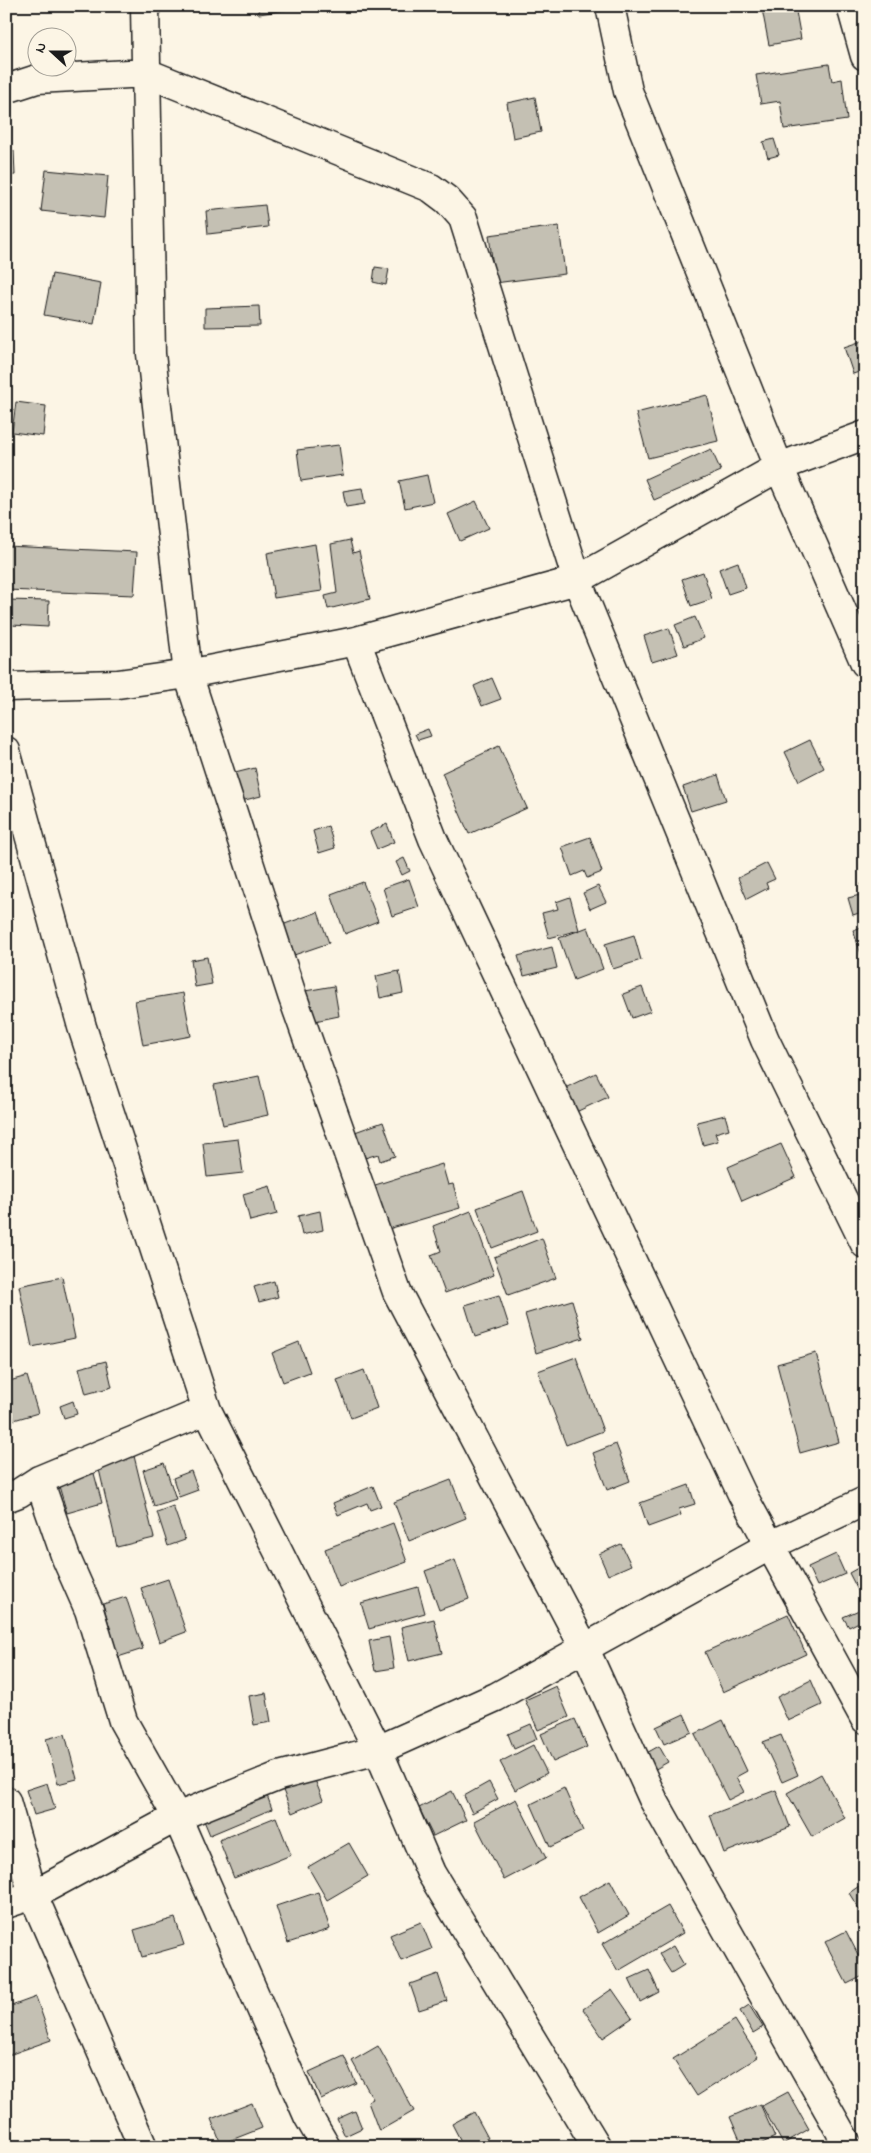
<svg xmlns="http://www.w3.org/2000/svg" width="871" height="2153" viewBox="0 0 871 2153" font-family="'Indie Flower',sans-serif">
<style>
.building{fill:#c4c0b3;stroke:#1c1c1c}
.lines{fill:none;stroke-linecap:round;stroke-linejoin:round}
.minor-casing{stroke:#1c1c1c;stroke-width:31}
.minor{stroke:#fcf5e5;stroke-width:28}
</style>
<rect width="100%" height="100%" fill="#fcf5e5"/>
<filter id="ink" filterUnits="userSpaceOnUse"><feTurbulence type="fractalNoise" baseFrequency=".02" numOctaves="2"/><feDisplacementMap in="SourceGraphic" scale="10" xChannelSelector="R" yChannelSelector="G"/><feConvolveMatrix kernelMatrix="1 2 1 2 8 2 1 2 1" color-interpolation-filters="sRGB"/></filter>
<g filter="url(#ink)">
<!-- building -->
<path class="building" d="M258 6H285L286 10 259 14Z
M773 6H795L801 39 769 45 762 9Z
M829 64 832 81 842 79 847 120 784 129 780 101 761 104 756 75Z
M535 97 541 132 513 138 507 103Z
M774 139 779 155 768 158 763 142Z
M6 151H14L15 175 6 176Z
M46 170 108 176 104 218 41 211Z
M265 205 268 227 208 234 206 211Z
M559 226 565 274 495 283 489 235Z
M375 267 389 269 386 285 373 282Z
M52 274 101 283 94 324 44 315Z
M259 306 260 326 205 327V308Z
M865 340V370L853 374 844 347Z
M707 395 718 441 648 458 636 413Z
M16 402 46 406 43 436 12 432Z
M339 445 343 475 301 481 297 450Z
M711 449 721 471 654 500 645 479Z
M427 475 433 502 405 508 399 481Z
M362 488 365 504 346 507 343 491Z
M476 501 489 528 460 541 448 514Z
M350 540 353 553 359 551 370 599 328 609 325 596 337 593 331 544Z
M315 544 322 591 274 598 267 553Z
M6 546 137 552 134 595 6 590Z
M738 562 746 588 728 594 719 569Z
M703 572 712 599 691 606 682 579Z
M6 600 49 601 48 627 11 625 10 642H6Z
M695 617 704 638 684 646 675 625Z
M669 628 678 654 652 662 644 636Z
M492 678 501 699 482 706 474 686Z
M428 729 431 736 418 740 415 734Z
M810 740 824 768 799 781 785 752Z
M499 746 527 808 469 834 442 773Z
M255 768 261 796 241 801 235 773Z
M718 775 726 800 691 811 683 787Z
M387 824 394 842 377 849 370 832Z
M328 826 335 848 319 853 313 831Z
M590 837 602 872 587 878 584 871 572 876 562 847Z
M404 858 410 871 402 875 396 862Z
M767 863 775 879 766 883 768 888 747 899 738 878Z
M409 879 419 907 392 916 383 888Z
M363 882 378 921 345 934 331 894Z
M865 882V911L853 915 848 898 864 894 861 884Z
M598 886 606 902 590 909 583 893Z
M570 897 579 930 549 938 542 913 558 909 556 902Z
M318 912 329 943 294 955 282 925Z
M865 926V966L853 930Z
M588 927 603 969 574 980 559 938Z
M634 935 641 960 613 969 605 944Z
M552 947 557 968 524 976 518 956Z
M207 957 212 984 195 987 191 960Z
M399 971 403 993 380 998 376 976Z
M334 986 339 1016 305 1023 299 992Z
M642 987 651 1011 632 1018 623 994Z
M183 993 191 1036 143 1045 135 1001Z
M596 1073 608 1097 576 1112 565 1088Z
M259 1076 268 1115 223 1125 214 1085Z
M725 1115 729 1129 715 1133 718 1141 703 1145 697 1122Z
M383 1122 395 1156 380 1161 378 1154 365 1158 355 1132Z
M238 1139 243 1173 207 1177 203 1143Z
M781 1144 796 1177 742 1201 728 1167Z
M442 1164 448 1185 453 1184 460 1208 385 1230 372 1186Z
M270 1186 277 1214 250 1221 243 1194Z
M523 1191 537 1231 492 1248 477 1208Z
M320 1211 323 1230 302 1235 298 1216Z
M471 1211 494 1275 445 1293 431 1255 441 1251 433 1226Z
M542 1238 556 1278 508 1295 494 1257Z
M62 1277 75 1338 32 1347 19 1286Z
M274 1281 278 1297 259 1302 254 1287Z
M499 1295 509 1326 475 1337 465 1305Z
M572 1300 583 1338 536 1353 525 1314Z
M299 1342 310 1372 283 1382 272 1353Z
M816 1353 839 1442 800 1453 777 1364Z
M576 1357 603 1431 566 1445 538 1371Z
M106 1361 112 1387 86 1394 79 1368Z
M364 1370 377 1408 351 1418 337 1380Z
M27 1376 38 1413 14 1420 6 1394V1382Z
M73 1401 77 1414 64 1418 60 1406Z
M616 1444 630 1481 607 1490 593 1453Z
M134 1456 154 1538 117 1547 98 1465Z
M164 1463 176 1499 154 1506 143 1470Z
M92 1466 102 1503 67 1513 56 1476Z
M191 1471 198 1490 179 1497 173 1478Z
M451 1480 466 1518 409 1541 394 1502Z
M689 1485 695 1504 679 1509 681 1515 648 1527 640 1503Z
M373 1486 381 1506 370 1510 367 1503 338 1515 333 1503Z
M173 1506 185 1540 168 1546 157 1512Z
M393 1523 407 1562 339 1587 325 1549Z
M621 1544 631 1565 608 1575 599 1554Z
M836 1554 845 1574 817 1586 808 1567Z
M455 1560 469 1599 439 1610 425 1571Z
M865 1564V1604L849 1573Z
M168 1579 186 1632 159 1642 141 1588Z
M418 1587 425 1613 369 1629 361 1603Z
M126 1597 143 1649 118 1657 103 1604Z
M859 1610 863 1620 849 1627 843 1617Z
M788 1614 806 1654 723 1692 705 1652Z
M434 1619 442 1653 409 1661 401 1627Z
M389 1637 394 1668 375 1671 369 1641Z
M811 1680 822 1705 788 1721 777 1697Z
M556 1686 569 1717 538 1730 525 1700Z
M266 1693 271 1722 254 1725 249 1696Z
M684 1714 692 1732 664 1744 656 1727Z
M575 1719 587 1747 553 1762 541 1734Z
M723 1720 747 1771 736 1777 744 1792 728 1800 695 1734Z
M531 1724 537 1739 514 1749 508 1734Z
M65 1734 77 1779 58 1784 46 1739Z
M781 1735 798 1775 782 1782 763 1742Z
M533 1745 547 1773 515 1790 500 1762Z
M659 1746 668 1762 652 1771 643 1755Z
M821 1774 845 1818 812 1837 787 1793Z
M313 1775 323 1800 292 1813 282 1788Z
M489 1782 498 1799 472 1813 464 1796Z
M47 1783 55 1809 34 1815 26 1790Z
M564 1788 583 1831 550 1847 531 1804Z
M265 1790 272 1809 210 1835 202 1816Z
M776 1790 790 1827 724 1853 710 1815Z
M452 1791 466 1820 433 1836 419 1808Z
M516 1799 546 1858 504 1880 474 1821Z
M276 1817 291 1855 234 1878 219 1840Z
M349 1843 368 1876 327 1900 308 1867Z
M610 1880 629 1915 598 1933 579 1897Z
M865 1882V1919L849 1893Z
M318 1892 330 1929 288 1943 276 1906Z
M668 1906 683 1933 618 1971 602 1944Z
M175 1918 184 1945 142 1957 134 1930Z
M421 1922 432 1949 401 1961 390 1935Z
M846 1931 865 1968V1975L847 1984 825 1942Z
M673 1946 684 1965 671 1973 659 1954Z
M649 1970 659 1992 640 2002 629 1979Z
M438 1974 447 2001 419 2010 410 1984Z
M612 1989 632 2018 603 2038 583 2009Z
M36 1997 51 2040 6 2056V2008Z
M749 2005 763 2027 753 2033 740 2011Z
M735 2020 758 2057 697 2096 673 2059Z
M378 2046 414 2111 379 2131 368 2102 373 2099 352 2061Z
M344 2056 356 2083 321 2099 309 2072Z
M788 2092 809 2129 783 2144 762 2106Z
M252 2103 262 2128 221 2144 211 2119Z
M760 2104 775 2137 754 2147H743L730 2117Z
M355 2111 362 2128 345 2136 337 2119Z
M474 2112 488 2138 470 2147H464L452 2124Z"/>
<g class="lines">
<defs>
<path id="minor" d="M145 6 151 354 188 674 292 995 397 1292 584 1647 653 1799 849 2147
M610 6 628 91 779 467 865 663
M851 6 865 56
M6 89 37 79 147 73 431 188 447 200 463 218 577 580 765 1040 865 1244
M356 641 433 839 742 1494 865 1719
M6 687 118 684 188 674 356 641 577 580 779 467 865 435
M6 751 82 1027 207 1410 378 1750 431 1873 597 2147
M39 1480 66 1558 89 1610 123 1721 177 1817 308 2116 326 2147
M6 1498 19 1493 39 1480 207 1410
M6 1801 33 1895 143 2147
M6 1904 33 1895 177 1817 279 1776 378 1750 496 1697 769 1546 865 1501"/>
</defs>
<!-- minor casing -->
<use href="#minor" class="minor-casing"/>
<!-- minor -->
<use href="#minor" class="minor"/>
</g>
</g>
<!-- margin -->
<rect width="871" height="2153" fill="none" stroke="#fcf5e5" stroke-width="25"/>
<rect x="12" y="12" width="846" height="2128" fill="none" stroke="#1c1c1c" stroke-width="2" filter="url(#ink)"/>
<!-- north arrow -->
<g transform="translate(52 52) rotate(291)"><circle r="24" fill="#fcf5e5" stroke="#a29e95"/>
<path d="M0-4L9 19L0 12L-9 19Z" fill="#1c1c1c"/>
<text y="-8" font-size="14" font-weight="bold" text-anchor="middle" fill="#1c1c1c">N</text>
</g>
</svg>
